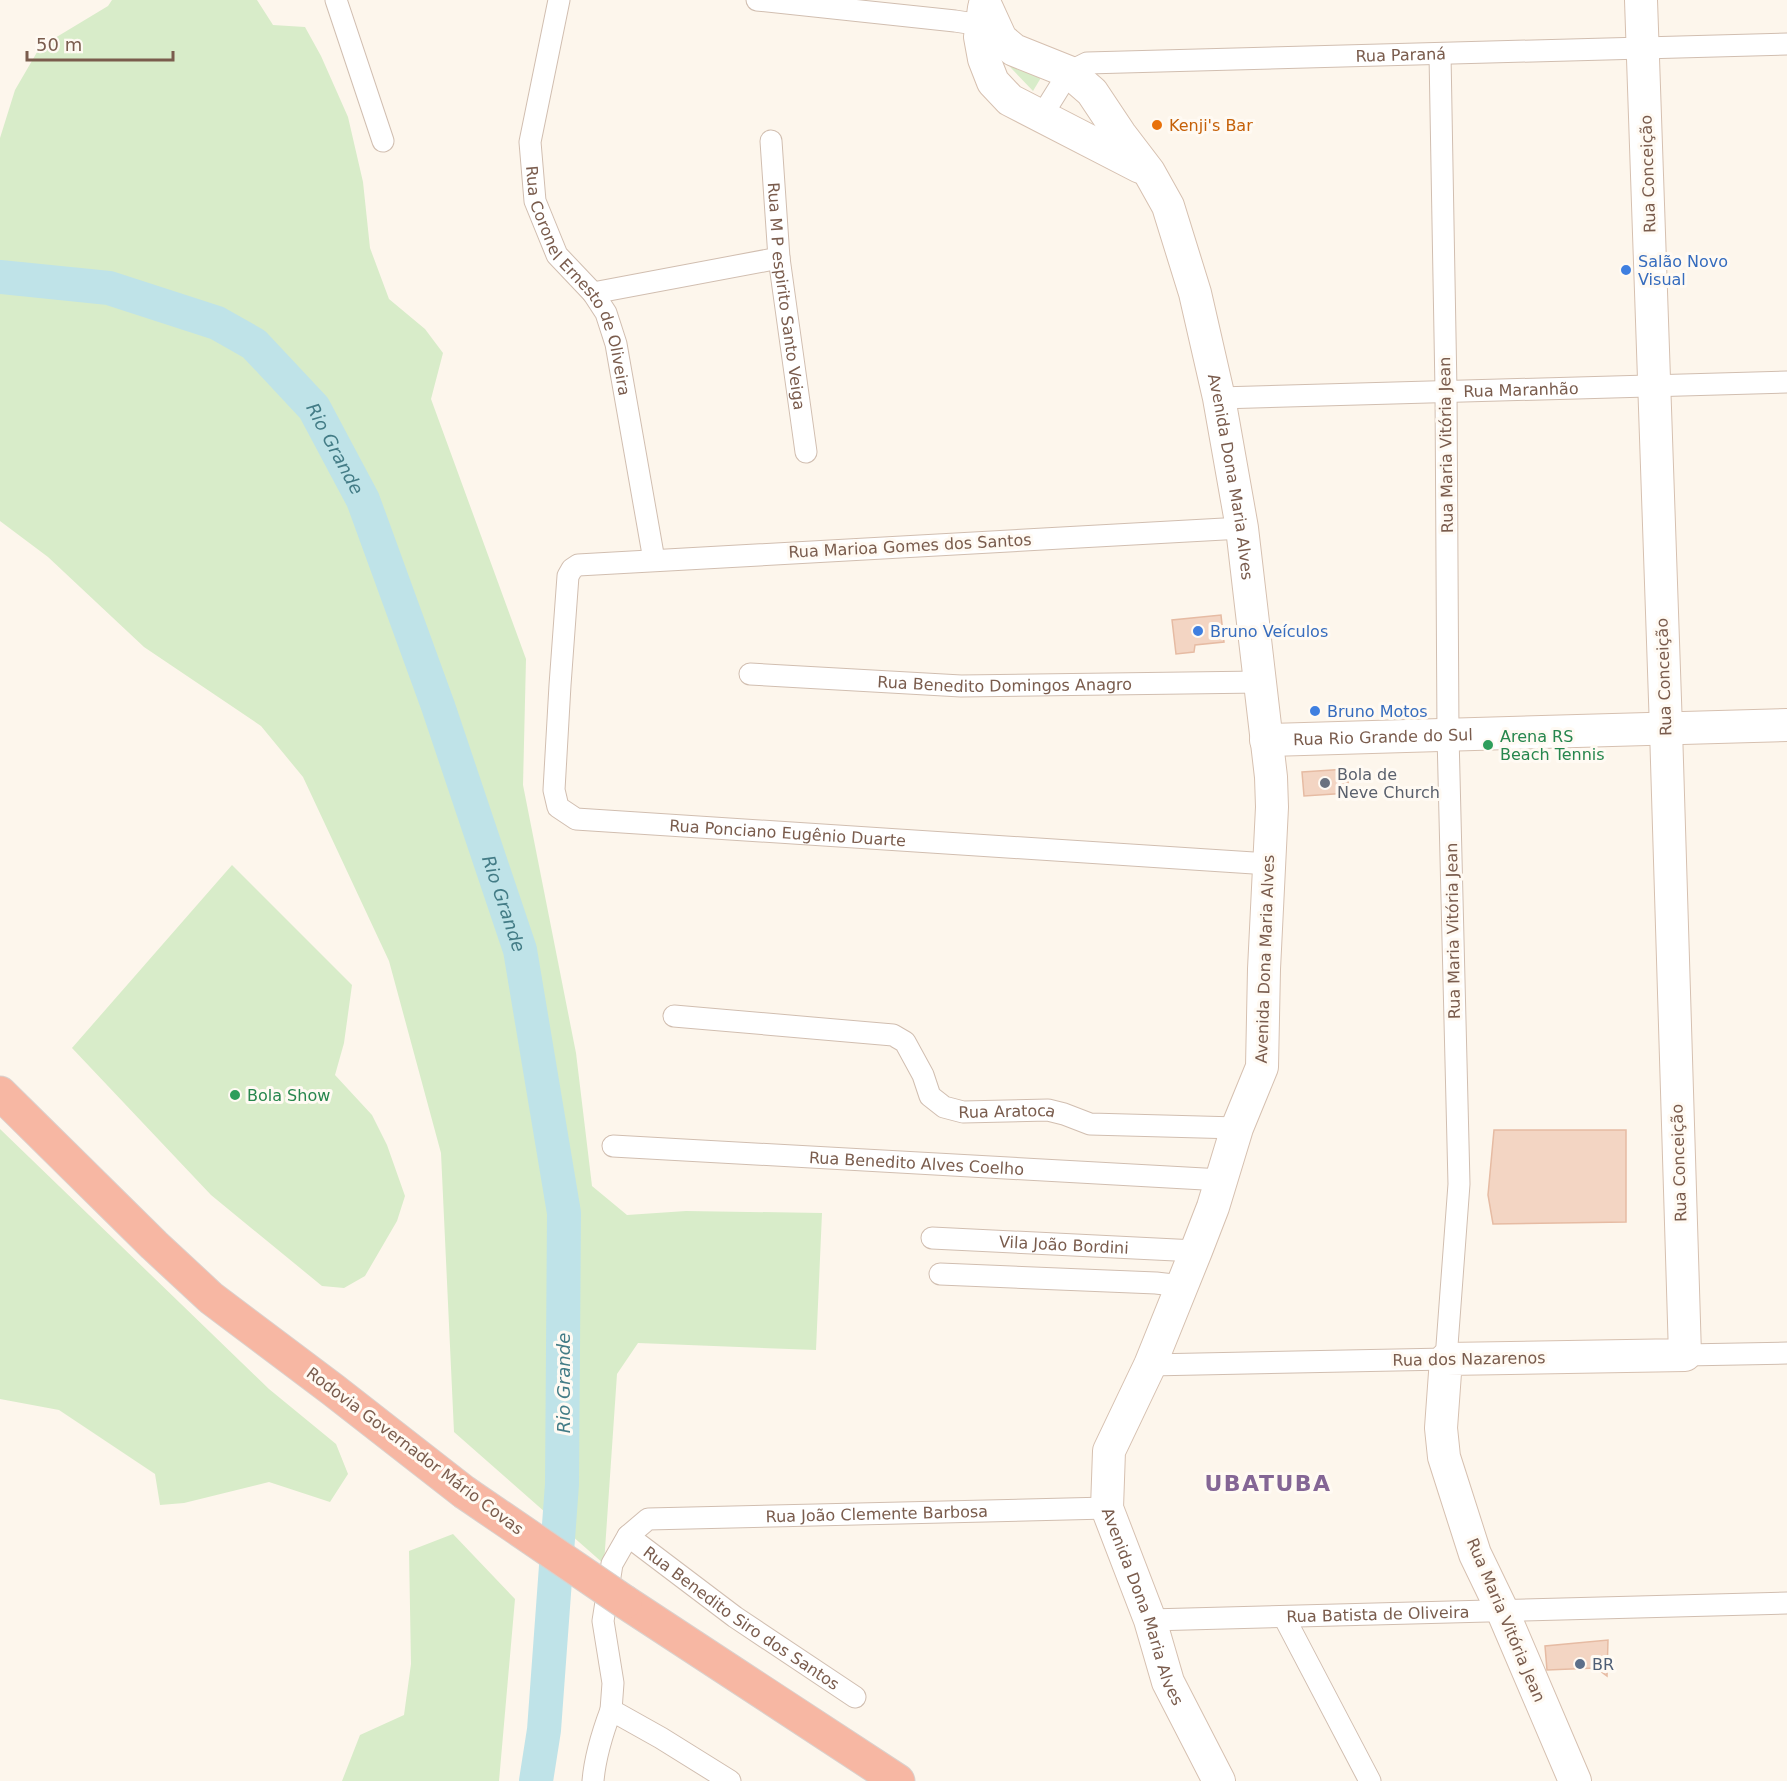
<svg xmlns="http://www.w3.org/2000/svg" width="1787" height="1781" viewBox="0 0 1787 1781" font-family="'DejaVu Sans',sans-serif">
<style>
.green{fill:#d8ecc9}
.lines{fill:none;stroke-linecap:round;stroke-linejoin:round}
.river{stroke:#bfe3e8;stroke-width:34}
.building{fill:#f3d5c3;stroke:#e6bba3;stroke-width:1.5}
.street-casing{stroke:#d1beb0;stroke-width:23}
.secondary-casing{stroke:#d6c0b0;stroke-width:34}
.highway-casing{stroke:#dad1cd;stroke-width:35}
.street{stroke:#fff;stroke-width:21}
.secondary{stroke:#fff;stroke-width:32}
.highway{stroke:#f7b7a3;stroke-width:33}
.highway-bridge-casing{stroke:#dad1cd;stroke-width:35;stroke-linecap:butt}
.highway-bridge{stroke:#f7b7a3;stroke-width:33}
.food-dot{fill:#e8710a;stroke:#fffaf3;stroke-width:2}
.shop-dot{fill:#3f7fe0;stroke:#fffaf3;stroke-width:2}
.leisure-dot{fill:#2e9e5b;stroke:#fffaf3;stroke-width:2}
.worship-dot{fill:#6b7280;stroke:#fffaf3;stroke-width:2}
.service-dot{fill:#5c6f8a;stroke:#fffaf3;stroke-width:2}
.labels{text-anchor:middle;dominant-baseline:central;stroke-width:6;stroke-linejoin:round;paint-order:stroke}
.street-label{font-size:16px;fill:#7a5c4d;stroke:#fffaf3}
.food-label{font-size:16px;fill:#c56008;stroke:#fffaf3;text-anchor:start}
.shop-label{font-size:16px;fill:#366cbe;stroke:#fffaf3;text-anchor:start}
.leisure-label{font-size:16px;fill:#27864d;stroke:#fffaf3;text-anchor:start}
.worship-label{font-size:16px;fill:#5b616d;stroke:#fffaf3;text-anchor:start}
.service-label{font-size:16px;fill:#4e5e75;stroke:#fffaf3;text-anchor:start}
.water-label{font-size:18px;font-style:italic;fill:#437c86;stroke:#fffaf3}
.district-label{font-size:22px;font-weight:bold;letter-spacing:1.5px;fill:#846695;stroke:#fffaf3}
</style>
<rect width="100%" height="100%" fill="#fdf6ec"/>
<path class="green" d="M 112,0 L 257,0 L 273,25 L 305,27 L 321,56 L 348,117 L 363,182 L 370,248 L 389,299 L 425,329 L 443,353 L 431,399 L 526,659 L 523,785 L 576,1053 L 592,1186 L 627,1215 L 686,1211 L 822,1213 L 816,1350 L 638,1343 L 617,1374 L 604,1564 L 454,1432 L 441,1153 L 389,961 L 303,777 L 261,726 L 144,647 L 48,557 L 0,521 L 0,138 L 15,90 L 40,47 L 108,6 Z
M 987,43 L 1042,76 L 1033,91 Z
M 232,865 L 352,985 L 344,1043 L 335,1075 L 372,1115 L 387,1145 L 405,1196 L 397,1221 L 365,1276 L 344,1288 L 322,1286 L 211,1195 L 72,1048 Z
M 0,1129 L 269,1389 L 336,1444 L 348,1474 L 330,1502 L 269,1482 L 184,1503 L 160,1505 L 155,1474 L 59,1410 L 0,1399 Z
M 453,1534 L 515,1599 L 499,1781 L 342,1781 L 360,1735 L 404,1715 L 411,1664 L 409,1551 Z"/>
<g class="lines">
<path class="river" id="s1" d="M 0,277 L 109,288 L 217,323 L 254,344 L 314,408 L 363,500 L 438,706 L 520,950 L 564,1213 L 562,1484 L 544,1730 L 536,1781"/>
</g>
<path class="building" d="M 1221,615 L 1224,642 L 1195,645 L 1194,652 L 1176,654 L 1172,620 Z
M 1347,769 L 1349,793 L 1304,796 L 1302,772 Z
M 1494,1130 L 1626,1130 L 1626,1222 L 1493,1224 L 1488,1195 Z
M 1608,1640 L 1607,1676 L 1596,1668 L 1547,1670 L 1545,1646 Z"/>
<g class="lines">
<g class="street-casing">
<g id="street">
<path d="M 336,0 L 383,141"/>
<path id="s2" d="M 559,0 L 530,142 L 535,201 L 557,255 L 593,293 L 606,313 L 616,344 L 654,560"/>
<path d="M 757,0 L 955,21 L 994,27"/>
<path id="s3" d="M 1041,117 L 1069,72 L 1087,63 L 1787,44"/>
<path id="s4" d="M 771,141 L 779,258 L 806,452"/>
<path d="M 593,293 L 779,258"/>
<path id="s5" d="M 1219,398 L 1787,382"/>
<path id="s6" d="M 1242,528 L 578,565 L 572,569 L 568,576 L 560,685 L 554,790 L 558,807 L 576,819 L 1269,864"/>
<path id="s7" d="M 750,674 L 961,686 L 1260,682"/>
<path id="s8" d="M 674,1016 L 893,1035 L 905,1042 L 923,1075 L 930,1096 L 944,1107 L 963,1112 L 1048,1110 L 1064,1114 L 1090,1124 L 1237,1128"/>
<path id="s9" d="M 613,1146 L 1222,1180"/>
<path id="s10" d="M 932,1238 L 1196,1251"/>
<path d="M 940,1274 L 1156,1283 L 1182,1286"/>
<path d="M 1685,1355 L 1787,1353"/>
<path d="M 1150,1365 L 1446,1359 L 1459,1184 L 1448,735 L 1446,391 L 1440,54"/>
<path id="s11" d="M 628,1536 L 735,1617 L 855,1697"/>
<path d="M 1284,1617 L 1370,1781"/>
<path id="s12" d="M 1150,1620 L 1787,1603"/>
<path id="s13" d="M 611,1710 L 613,1683 L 603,1621 L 612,1564 L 628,1536 L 648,1519 L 1107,1508"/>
<path d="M 593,1781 C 595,1756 602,1734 611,1710 L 661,1738 L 730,1781"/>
</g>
</g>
<g class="secondary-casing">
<g id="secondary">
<path id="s14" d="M 985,4 L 1001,39 L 1014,50 L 1069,72 L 1092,92 L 1120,134 L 1149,172 L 1168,206 L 1195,293 L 1219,398 L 1242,528 L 1271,777 L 1272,807 L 1264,969 L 1262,1067 L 1237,1128 L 1213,1207 L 1196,1251 L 1150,1365 L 1109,1451 L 1107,1508 L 1150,1620 L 1168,1682 L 1219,1781"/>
<path d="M 984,8 L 980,37 L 984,59 L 993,82 L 1010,100 L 1140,167"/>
<path id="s15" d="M 1266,740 L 1787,725"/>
<path d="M 1575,1781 L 1502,1610 L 1475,1554 L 1444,1457 L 1441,1428 L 1446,1359 L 1685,1355 L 1666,729 L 1641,0"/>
</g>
</g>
<g class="highway-casing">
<path id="highway" d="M 0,1093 L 154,1245 L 211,1298 L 332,1389 L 464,1492
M 625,1602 L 898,1781"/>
</g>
<use href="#street" class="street"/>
<use href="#secondary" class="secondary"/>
<use href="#highway" class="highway"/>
<g class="highway-bridge-casing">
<path id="highway-bridge" d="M 464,1492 L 625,1602"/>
</g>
<use href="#highway-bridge" class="highway-bridge"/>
</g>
<circle class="food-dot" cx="1157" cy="125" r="6"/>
<g class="shop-dot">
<circle cx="1626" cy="270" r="6"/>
<circle cx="1198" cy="631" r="6"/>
<circle cx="1315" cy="711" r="6"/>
</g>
<g class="leisure-dot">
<circle cx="1488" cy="745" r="6"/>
<circle cx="235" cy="1095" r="6"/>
</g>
<circle class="worship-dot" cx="1325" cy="783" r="6"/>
<circle class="service-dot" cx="1580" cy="1664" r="6"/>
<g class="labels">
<g class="street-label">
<text stroke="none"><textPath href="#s3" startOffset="387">Rua Paraná</textPath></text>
<text transform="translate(1648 174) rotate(-92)">Rua Conceição</text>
<text stroke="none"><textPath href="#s2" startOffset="296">Rua Coronel Ernesto de Oliveira</textPath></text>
<text stroke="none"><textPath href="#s4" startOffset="156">Rua M P espirito Santo Veiga</textPath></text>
<text stroke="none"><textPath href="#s5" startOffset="302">Rua Maranhão</textPath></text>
<text transform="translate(1446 445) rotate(-91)">Rua Maria Vitória Jean</text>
<text stroke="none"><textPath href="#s14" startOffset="561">Avenida Dona Maria Alves</textPath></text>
<text transform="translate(910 546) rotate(-3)">Rua Marioa Gomes dos Santos</text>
<text transform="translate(1664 677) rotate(-92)">Rua Conceição</text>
<text stroke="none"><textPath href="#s7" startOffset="255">Rua Benedito Domingos Anagro</textPath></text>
<text stroke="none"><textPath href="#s15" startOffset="117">Rua Rio Grande do Sul</textPath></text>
<text stroke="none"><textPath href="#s6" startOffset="1146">Rua Ponciano Eugênio Duarte</textPath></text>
<text transform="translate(1453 931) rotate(-91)">Rua Maria Vitória Jean</text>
<text transform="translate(1265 959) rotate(-88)">Avenida Dona Maria Alves</text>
<text stroke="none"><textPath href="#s8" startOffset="375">Rua Aratoca</textPath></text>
<text stroke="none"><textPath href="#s9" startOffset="304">Rua Benedito Alves Coelho</textPath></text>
<text transform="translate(1679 1163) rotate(-92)">Rua Conceição</text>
<text stroke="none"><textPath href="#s10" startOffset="132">Vila João Bordini</textPath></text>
<text transform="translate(1469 1359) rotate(-1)">Rua dos Nazarenos</text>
<text transform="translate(415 1451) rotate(37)">Rodovia Governador Mário Covas</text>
<text stroke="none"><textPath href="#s13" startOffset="435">Rua João Clemente Barbosa</textPath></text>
<text stroke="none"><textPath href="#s14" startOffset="1730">Avenida Dona Maria Alves</textPath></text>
<text stroke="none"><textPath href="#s12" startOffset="228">Rua Batista de Oliveira</textPath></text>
<text stroke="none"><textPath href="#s11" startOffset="140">Rua Benedito Siro dos Santos</textPath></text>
<text transform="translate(1506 1620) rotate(67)">Rua Maria Vitória Jean</text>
</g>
<g class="food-label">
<text x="1169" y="125">Kenji's Bar</text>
</g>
<g class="shop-label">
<text x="1638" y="261">Salão Novo<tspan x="1638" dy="18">Visual</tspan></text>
<text x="1210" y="631">Bruno Veículos</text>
<text x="1327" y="711">Bruno Motos</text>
</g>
<g class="leisure-label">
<text x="1500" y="736">Arena RS<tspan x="1500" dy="18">Beach Tennis</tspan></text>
<text x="247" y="1095">Bola Show</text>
</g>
<g class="worship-label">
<text x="1337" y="774">Bola de<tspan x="1337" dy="18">Neve Church</tspan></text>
</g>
<g class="service-label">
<text x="1592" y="1664">BR</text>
</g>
<g class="water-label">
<text stroke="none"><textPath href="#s1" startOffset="399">Rio Grande</textPath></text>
<text stroke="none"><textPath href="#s1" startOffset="885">Rio Grande</textPath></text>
<text transform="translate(563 1383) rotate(-90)">Rio Grande</text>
</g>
<g class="district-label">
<text x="1268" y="1483">UBATUBA</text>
</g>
</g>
<path d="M27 51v9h146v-9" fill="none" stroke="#7a5c4d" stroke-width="3"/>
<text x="36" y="51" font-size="18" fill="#7a5c4d" stroke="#fffaf3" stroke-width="4.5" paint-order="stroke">50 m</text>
</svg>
